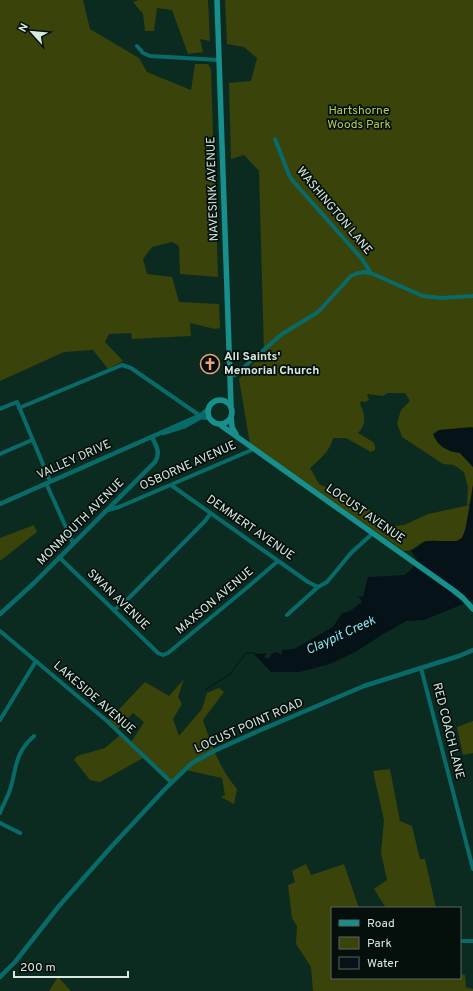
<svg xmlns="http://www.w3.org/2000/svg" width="473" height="991" viewBox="0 0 473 991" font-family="Overpass,sans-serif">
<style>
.green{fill:#3a4309}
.water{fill:#051318}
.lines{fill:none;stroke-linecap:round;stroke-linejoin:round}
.stream{stroke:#051318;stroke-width:1}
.minor{stroke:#096b69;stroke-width:4}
.tertiary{stroke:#096b69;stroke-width:4.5}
.secondary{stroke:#178f8c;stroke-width:5.5}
.labels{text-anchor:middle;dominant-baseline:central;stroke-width:3.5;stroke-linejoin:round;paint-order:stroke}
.park-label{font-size:12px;fill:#b6cb53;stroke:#05100c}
.street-label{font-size:12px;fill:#d8e9e1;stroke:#05100c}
.poi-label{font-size:12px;font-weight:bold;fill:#d8e9e1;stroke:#05100c;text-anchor:start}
.water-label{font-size:13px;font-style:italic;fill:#8de2fa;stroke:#05100c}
</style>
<rect width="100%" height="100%" fill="#0c2b20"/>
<path class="green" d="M 0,0 L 83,0 L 90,29 L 139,58 L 147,72 L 191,90 L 195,64 L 208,64 L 211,69 L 214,167 L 211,173 L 215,180 L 218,277 L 180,274 L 179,246 L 172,242 L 152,247 L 143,259 L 147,274 L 172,277 L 179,302 L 219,304 L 220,328 L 215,329 L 190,323 L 191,336 L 132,339 L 131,333 L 109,334 L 105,342 L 123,361 L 108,369 L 93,350 L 64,352 L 0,381 Z
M 139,0 L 208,0 L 210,41 L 200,39 L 203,52 L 188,54 L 172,10 L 157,8 L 154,31 L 145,31 L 143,14 L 133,2 Z
M 225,0 L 473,0 L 473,428 L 471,427 L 449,451 L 460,453 L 473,467 L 473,485 L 470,504 L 467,505 L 468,487 L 464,472 L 454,465 L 443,464 L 402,437 L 397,423 L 401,410 L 410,401 L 405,393 L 388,393 L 383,396 L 367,394 L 369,400 L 365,402 L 361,401 L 360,404 C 365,414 367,424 358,433 L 373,442 L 375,446 L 375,450 L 371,452 L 346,438 L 333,438 C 331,450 319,460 310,468 L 319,484 L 336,492 L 346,494 L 376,514 L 387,527 L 404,525 L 428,514 L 470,505 L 464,534 C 458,548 438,538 426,541 C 417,543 416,551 404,551 L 250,444 L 239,379 L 264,352 L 259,171 L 244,155 L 231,159 L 229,83 L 251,81 L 257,58 L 244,47 L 227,44 Z
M 34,525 L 37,532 L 0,561 L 0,538 Z
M 184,679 L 178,697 L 182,704 L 173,719 L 179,736 L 202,709 L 207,693 L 219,688 L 224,692 L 203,720 C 211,745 220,769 237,789 L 234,804 L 221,797 L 225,795 L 222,778 L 185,770 L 172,782 L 145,757 L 100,782 L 90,780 L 74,760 L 77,756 L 105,748 L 121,734 L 130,744 L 144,722 L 133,713 L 117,730 L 108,721 L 145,682 L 169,696 Z
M 473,721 L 473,753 L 463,755 L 457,727 Z
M 390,769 L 400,821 L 412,826 L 420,859 L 425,859 L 436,908 L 386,908 L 374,889 L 387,880 L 381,853 L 384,820 L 373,771 Z
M 306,864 L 311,875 L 344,864 L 359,908 L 332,908 L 332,978 L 460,978 L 460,974 L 465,975 L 466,987 L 473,989 L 473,991 L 313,991 L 311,967 L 296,944 L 297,926 L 292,918 L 288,885 L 295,882 L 292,871 Z
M 58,977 L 71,991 L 49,991 Z"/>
<path class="water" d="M 472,427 L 473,428 L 473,467 L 460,453 C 447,451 438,447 433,434 L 439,430 Z
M 473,485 L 473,600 L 424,620 L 406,621 L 385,633 L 355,652 L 330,664 L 299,672 L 271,672 L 252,652 L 257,654 L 267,653 L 264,657 L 267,659 L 271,656 L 271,654 L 276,652 L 282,655 L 282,650 L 294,649 L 333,627 L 342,613 L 350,611 L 362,602 L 358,596 L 363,597 L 368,577 L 404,575 L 412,569 L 417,559 L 411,551 L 426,541 L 457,541 L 462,538 L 466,528 Z"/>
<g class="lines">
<path class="stream" d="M 206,689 L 229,675 L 246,653 L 253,653"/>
<path class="minor" d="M 137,46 L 143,53 L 150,56 L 219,60
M 275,139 L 289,175 L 293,181 L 362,259 L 371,273
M 230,376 L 235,375 L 282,334 L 318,312 L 351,276 L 358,273 L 365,272 L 373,274 L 423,296 L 441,298 L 473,296
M 19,408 L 122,365 L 131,368 L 199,415
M 0,409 L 17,402 L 50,481
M 0,454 L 32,440
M 46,483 L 73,543
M 171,485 L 308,582 L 318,587
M 108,510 L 119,507 L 254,449
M 59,557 L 158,653 L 163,655 L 168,653 L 249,586 L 278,561
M 114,610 L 126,601 L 205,521 L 211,513
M 287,615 L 318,587 L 327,582 L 351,553 L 373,533
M 0,631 L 107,721 L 171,782
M 421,668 L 473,869
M 0,720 L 36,661
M 0,813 C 3,805 7,798 10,790 C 17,767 14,754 34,736
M 0,823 L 20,833
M 460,941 L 473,941"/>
<path class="tertiary" d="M 163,433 L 185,426 L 201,417 L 209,418
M 0,504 L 201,415 L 207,410
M 0,614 L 34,583 L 155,462 C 161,453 156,445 152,437
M 0,977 L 15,962 L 59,906 L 112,846 L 165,789 L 192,763 L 216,750 L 256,732 L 364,686 L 459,656 L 473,650"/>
<path class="secondary" d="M 217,0 L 231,406
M208 412a12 12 0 1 1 24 0a12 12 0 1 1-24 0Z
M 231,416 L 232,427 L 236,434
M 219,424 L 453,590 L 463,598 L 473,609"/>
</g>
<defs>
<g id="church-ring" transform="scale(1)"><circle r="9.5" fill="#05100c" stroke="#f2a17e" stroke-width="1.5"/><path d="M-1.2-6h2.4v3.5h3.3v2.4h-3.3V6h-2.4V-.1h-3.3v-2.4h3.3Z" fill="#f2a17e"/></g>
</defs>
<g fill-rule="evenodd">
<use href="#church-ring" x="210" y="364"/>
</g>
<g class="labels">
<g class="park-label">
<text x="359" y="111">Hartshorne<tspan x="359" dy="14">Woods Park</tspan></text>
</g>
<g class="street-label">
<text transform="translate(213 189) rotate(-92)">NAVESINK AVENUE</text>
<text transform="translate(334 211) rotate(50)">WASHINGTON LANE</text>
<text transform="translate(74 460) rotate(-24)">VALLEY DRIVE</text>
<text transform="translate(188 466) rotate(-24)">OSBORNE AVENUE</text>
<text transform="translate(365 514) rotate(35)">LOCUST AVENUE</text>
<text transform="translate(81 522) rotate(-45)">MONMOUTH AVENUE</text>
<text transform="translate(250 528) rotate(35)">DEMMERT AVENUE</text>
<text transform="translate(118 600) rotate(44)">SWAN AVENUE</text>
<text transform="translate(215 601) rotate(-40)">MAXSON AVENUE</text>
<text transform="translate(94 698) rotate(41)">LAKESIDE AVENUE</text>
<text transform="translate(249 726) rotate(-24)">LOCUST POINT ROAD</text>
<text transform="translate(448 731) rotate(76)">RED COACH LANE</text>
</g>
<g class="poi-label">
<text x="224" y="357">All Saints'<tspan x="224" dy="14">Memorial Church</tspan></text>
</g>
<g class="water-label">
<text transform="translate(341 636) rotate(-25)">Claypit Creek</text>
</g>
</g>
<rect x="331" y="907" width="130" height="72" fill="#05100c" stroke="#596761"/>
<rect x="339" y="920" width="20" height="6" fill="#178f8c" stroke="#596761"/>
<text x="367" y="927" font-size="12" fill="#d8e9e1">Road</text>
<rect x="339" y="937" width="20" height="12" fill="#3a4309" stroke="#596761"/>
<text x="367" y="947" font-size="12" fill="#d8e9e1">Park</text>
<rect x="339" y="957" width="20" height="12" fill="#051318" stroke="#596761"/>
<text x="367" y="967" font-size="12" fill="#d8e9e1">Water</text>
<g transform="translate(32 32) rotate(297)" stroke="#05100c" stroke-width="3" paint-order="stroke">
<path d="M0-3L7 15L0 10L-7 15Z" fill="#d8e9e1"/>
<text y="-6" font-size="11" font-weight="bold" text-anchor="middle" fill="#d8e9e1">N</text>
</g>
<path d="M14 971v6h114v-6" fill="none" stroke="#d8e9e1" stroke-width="2"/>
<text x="20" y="971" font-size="12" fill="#d8e9e1" stroke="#05100c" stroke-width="3" paint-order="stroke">200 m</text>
</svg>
